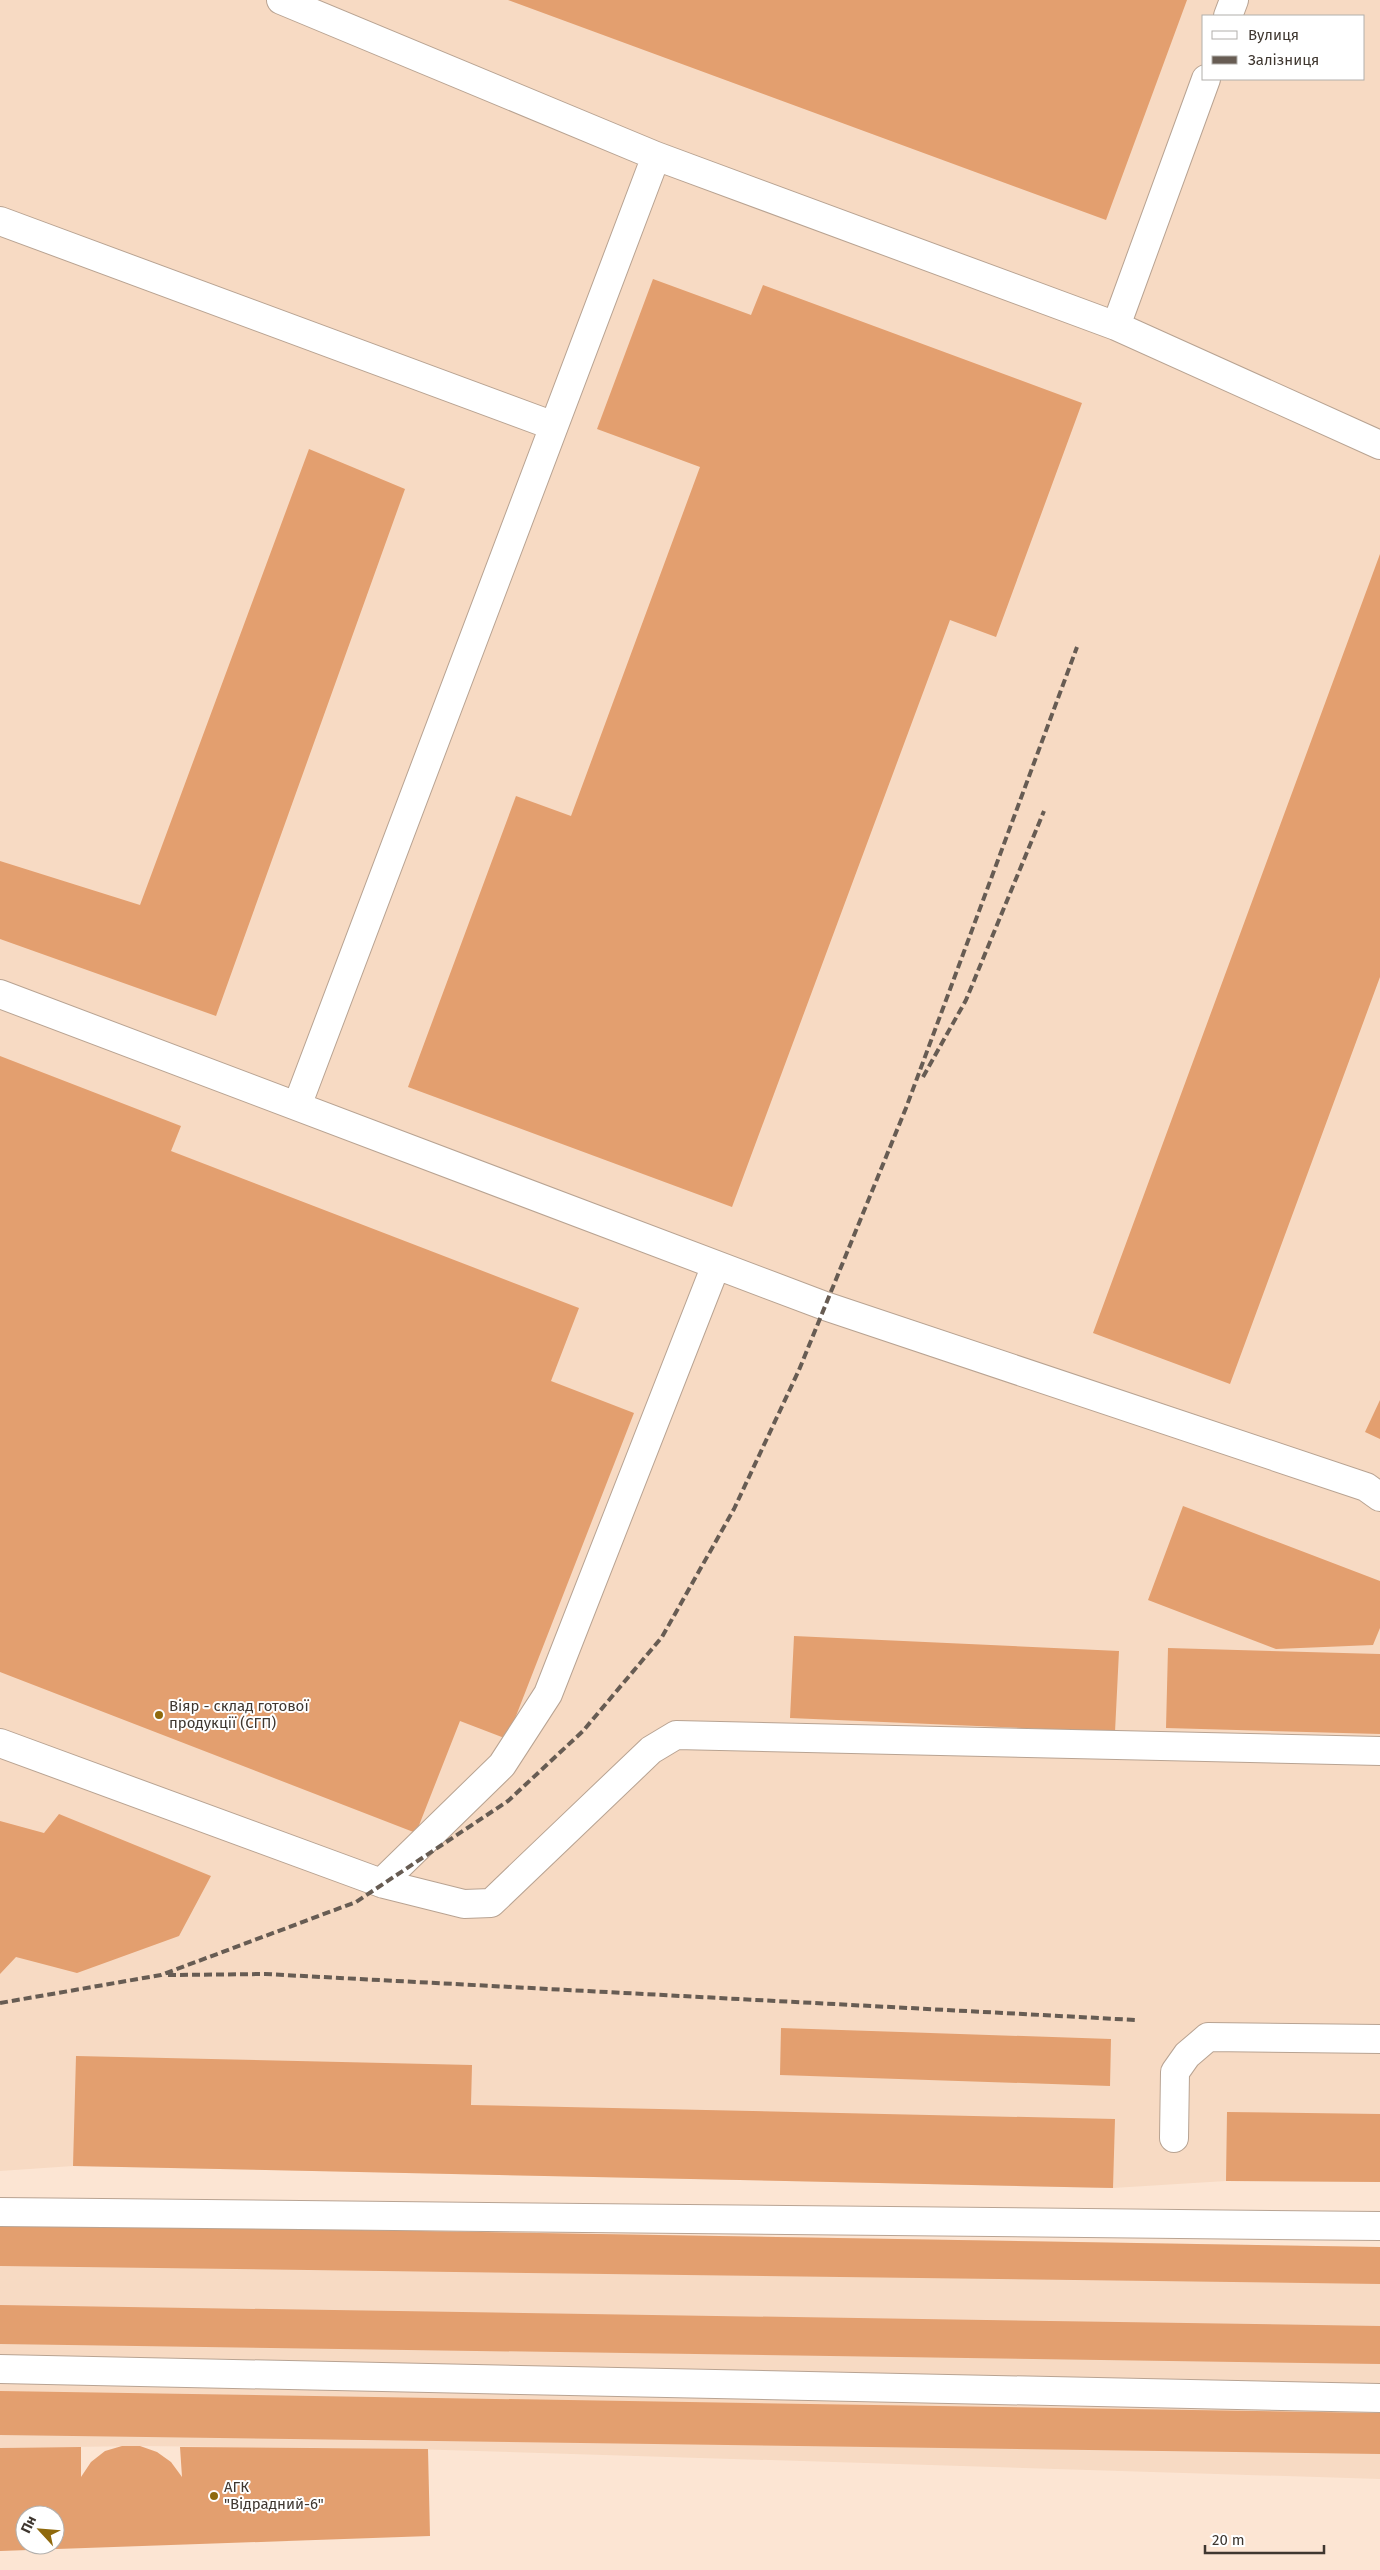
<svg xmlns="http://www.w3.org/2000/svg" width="1380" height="2570" viewBox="0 0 1380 2570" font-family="'Fira Sans',sans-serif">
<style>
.built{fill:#f7dac3;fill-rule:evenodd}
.building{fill:#e39f6f;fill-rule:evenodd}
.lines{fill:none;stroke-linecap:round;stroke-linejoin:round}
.minor-casing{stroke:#b8a392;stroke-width:30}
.minor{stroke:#fff;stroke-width:28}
.rail{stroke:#675c53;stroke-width:4;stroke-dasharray:8 4;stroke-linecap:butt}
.poi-dot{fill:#8f690d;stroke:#fff;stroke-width:2}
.labels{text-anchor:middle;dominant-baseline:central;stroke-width:4;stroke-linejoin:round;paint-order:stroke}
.poi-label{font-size:15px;fill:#3f3730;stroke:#fff;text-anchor:start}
</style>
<rect width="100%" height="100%" fill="#fce5d3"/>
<path class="built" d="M 0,0 L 1380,0 L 1380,2182 L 1226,2181 L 1113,2188 L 73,2166 L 0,2171 ZM 1204,16 L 1364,16 L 1364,79 L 1204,79 Z
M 0,2224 L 1380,2247 L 1380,2479 L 411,2449 L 140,2446 L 0,2448 Z"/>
<path class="building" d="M 508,0 L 1187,0 L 1106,220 Z
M 653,279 L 751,315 L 763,285 L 1082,403 L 996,637 L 950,620 L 732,1207 L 408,1087 L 516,796 L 571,816 L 700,467 L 597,429 Z
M 309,449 L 405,489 L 216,1016 L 0,939 L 0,861 L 140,905 Z
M 1380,554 L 1380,977 L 1230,1384 L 1093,1333 Z
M 0,1056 L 181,1126 L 171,1151 L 579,1308 L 551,1381 L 634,1413 L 507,1739 L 460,1721 L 416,1833 L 0,1672 Z
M 1380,1400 L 1380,1439 L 1365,1432 Z
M 1183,1506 L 1380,1581 L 1380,1628 L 1373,1645 L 1276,1649 L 1148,1600 Z
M 794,1636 L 1119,1651 L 1115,1732 L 790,1718 Z
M 1168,1648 L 1380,1654 L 1380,1734 L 1166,1728 Z
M 59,1814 L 211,1876 L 179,1936 L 77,1973 L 16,1957 L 0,1974 L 0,1821 L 44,1833 Z
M 781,2028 L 1111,2039 L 1110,2086 L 780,2075 Z
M 76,2056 L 472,2065 L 471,2105 L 1115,2119 L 1113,2188 L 73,2166 Z
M 1227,2112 L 1380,2114 L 1380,2182 L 1226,2181 Z
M 0,2224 L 1380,2247 L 1380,2284 L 0,2266 Z
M 0,2305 L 1380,2326 L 1380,2364 L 0,2344 Z
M 0,2391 L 1380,2413 L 1380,2454 L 0,2435 Z
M 122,2446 L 140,2446 L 157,2452 L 171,2462 L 182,2477 L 180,2447 L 428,2449 L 430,2536 L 0,2551 L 0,2448 L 81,2447 L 81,2477 L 91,2462 L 105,2451 ZM 25,2515 L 55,2515 L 55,2545 L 25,2545 Z"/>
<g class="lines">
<g class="minor-casing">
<path id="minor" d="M 281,0 L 656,156 L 1116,326 L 1380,445
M 1228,16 L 1234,0
M 0,221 L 554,426
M 1116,326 L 1206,79
M 0,994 L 825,1306 L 1366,1487 L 1380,1497
M 297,1106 L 656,156
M 0,1743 L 384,1884 L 464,1904 L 491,1903 L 651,1750 L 676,1735 L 1380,1751
M 381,1883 L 502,1765 L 548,1694 L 716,1265
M 1174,2138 L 1175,2072 L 1187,2055 L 1208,2037 L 1380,2039
M 0,2212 L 1380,2226
M 0,2369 L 1380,2398"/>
</g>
<use href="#minor" class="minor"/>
<path class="rail" d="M 923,1077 L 966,1000 L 1044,811
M 168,1975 L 265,1974 L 1136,2020
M 0,2003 L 161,1975 L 356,1902 L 508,1801 L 583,1731 L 662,1637 L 734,1509 L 799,1370 L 906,1108 L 1077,647"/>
</g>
<g class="poi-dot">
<circle cx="159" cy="1715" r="5"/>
<circle cx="214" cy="2496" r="5"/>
</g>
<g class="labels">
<g class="poi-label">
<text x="169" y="1706">Віяр - склад готової<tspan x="169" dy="17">продукції (СГП)</tspan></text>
<text x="224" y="2487">АГК<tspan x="224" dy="17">"Відрадний-6"</tspan></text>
</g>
</g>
<rect x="1202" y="15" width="162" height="65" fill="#ffffff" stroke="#b2afac"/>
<rect x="1212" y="31" width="25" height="8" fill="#ffffff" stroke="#b2afac"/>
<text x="1248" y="40" font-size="15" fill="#3f3730">Вулиця</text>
<rect x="1212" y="56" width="25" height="8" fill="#675c53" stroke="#b2afac"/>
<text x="1248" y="65" font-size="15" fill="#3f3730">Залізниця</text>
<g transform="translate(40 2530) rotate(296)"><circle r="24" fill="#ffffff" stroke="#b2afac"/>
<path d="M0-4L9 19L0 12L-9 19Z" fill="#8f690d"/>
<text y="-8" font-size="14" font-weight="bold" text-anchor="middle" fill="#3f3730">Пн</text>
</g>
<path d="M1205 2545v8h119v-8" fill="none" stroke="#3f3730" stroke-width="2.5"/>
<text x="1212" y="2545" font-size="15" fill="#3f3730" stroke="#ffffff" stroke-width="4" paint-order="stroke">20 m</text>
</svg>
